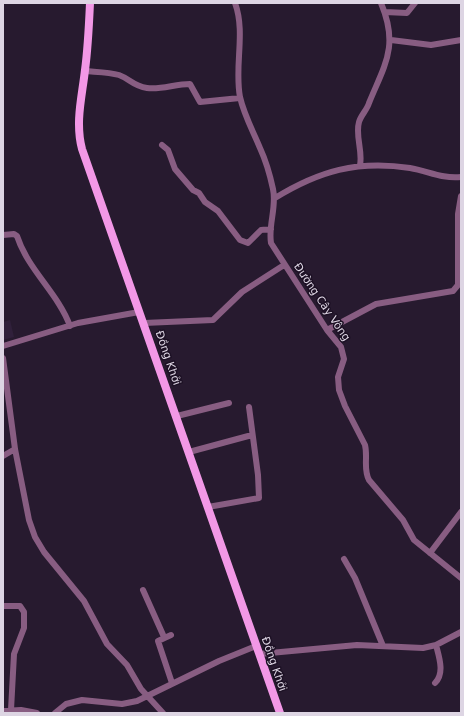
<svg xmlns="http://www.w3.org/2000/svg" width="464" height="716" viewBox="0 0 464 716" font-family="'DejaVu Sans',sans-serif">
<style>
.built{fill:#30203b}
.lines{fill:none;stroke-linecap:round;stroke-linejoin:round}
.minor{stroke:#885d82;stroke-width:6}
.major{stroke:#f298e6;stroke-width:8}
.labels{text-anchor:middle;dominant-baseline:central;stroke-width:3;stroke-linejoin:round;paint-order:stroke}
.street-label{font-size:11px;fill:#ddd5e3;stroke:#1d1125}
</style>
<rect width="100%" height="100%" fill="#271a2f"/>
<path class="built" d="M 10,320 L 14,337 L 3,340 L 3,322 Z"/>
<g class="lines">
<path class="minor" d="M 235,3 C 246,33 234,66 240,97 C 244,115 253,131 260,148 C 266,161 270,175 273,189 C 277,207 268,225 271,243 L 327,330 L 341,347 L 344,359 L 338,377 L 339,390 L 345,406 L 365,445 C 368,457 363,469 369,480 L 403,520 L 414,540 L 461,578
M 385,12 L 407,13 L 415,3
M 391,40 L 431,45 L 461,40
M 85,71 C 96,72 109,72 119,75 C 130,79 133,86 147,88 C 161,90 175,84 190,84 L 200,102 L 240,98
M 162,145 L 168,150 L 175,169 L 193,190 L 199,193 L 205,202 L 218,211 L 240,240 L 248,243 L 261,230 L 271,229
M 360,165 C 363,151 355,136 359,122 C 361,115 367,110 369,103 C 385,64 399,46 381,3
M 275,198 C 319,171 357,160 410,168 C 428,171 442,179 461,177
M 3,235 L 14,234 L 17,236 C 28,270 58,293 70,326
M 144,323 L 213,320 L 242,292 L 284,265
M 327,330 L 376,304 L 453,291 L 458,285 L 458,214 L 461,196
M 3,346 L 78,323 L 139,312
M 3,358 L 15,449 L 29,520 L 35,537 L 44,552 L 84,601 L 107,644 L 127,665 L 141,689 L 163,713
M 177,416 L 229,403
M 189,452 L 252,435
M 3,456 L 15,449
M 208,507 L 259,498 L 258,475 L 249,407
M 430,553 L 461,512
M 344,559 L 355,578 L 383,646
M 143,590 L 164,637
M 3,606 L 20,606 L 24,612 L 24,628 L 14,654 L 11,710
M 171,635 L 158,641 L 172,683
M 259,654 L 357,645 L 423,648 L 436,645 L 461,632
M 435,683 C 445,673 439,657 436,645
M 3,711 L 21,710 L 37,713
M 55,713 L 66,704 L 82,700 L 122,704 L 137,701 L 219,661 L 256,646"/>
<path class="major" d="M 90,3 C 89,25 88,48 85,70 C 82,97 75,122 82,149 L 280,713"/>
</g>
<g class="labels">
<g class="street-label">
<text transform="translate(322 302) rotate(56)">Đường Cây Vông</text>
<text transform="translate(168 358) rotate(71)">Đồng Khởi</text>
<text transform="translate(274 664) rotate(71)">Đồng Khởi</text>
</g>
</g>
<rect width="464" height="716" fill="none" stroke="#ddd5e3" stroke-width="8"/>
</svg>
